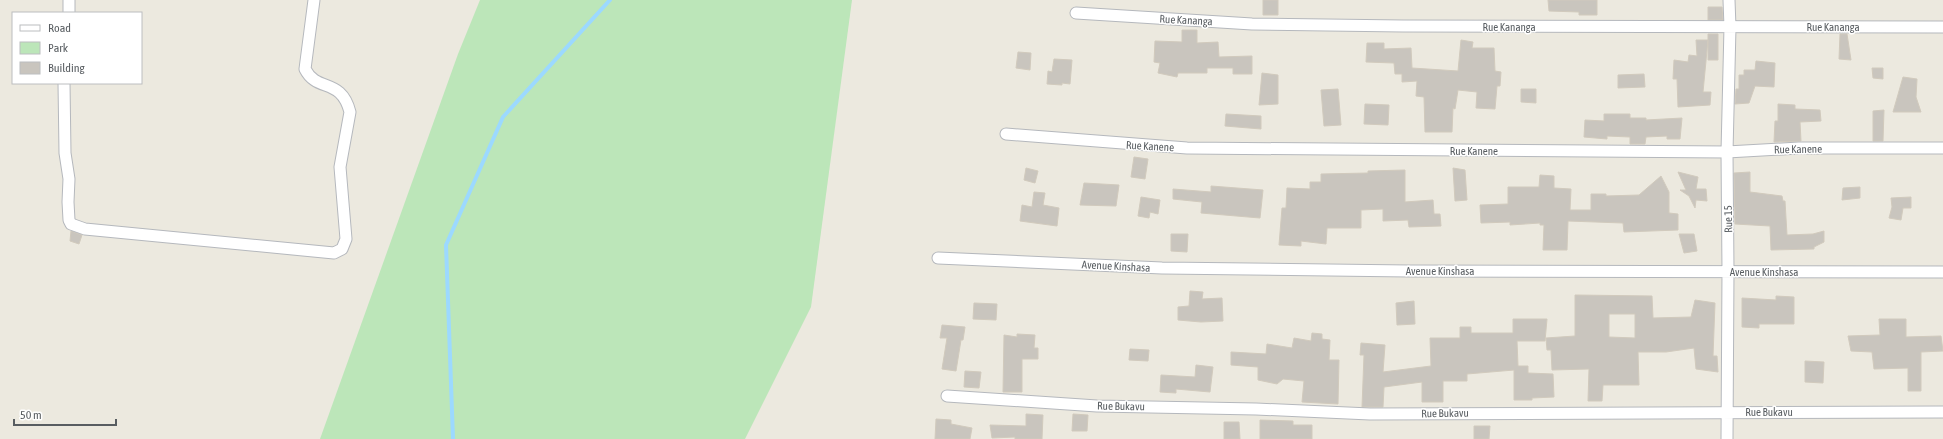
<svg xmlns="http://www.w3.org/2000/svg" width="1943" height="439" viewBox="0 0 1943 439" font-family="'Asap Condensed',sans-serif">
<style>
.green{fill:#bce6b9}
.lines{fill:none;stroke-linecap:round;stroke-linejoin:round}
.stream{stroke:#9cd9ff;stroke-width:4}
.building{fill:#c9c5be;stroke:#d1cabd;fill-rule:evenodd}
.minor-casing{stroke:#b5b8bd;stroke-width:13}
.minor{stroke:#fff;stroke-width:11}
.labels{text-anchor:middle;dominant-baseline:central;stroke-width:3;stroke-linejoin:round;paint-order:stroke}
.street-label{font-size:11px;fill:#585d61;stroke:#fff}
</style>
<rect width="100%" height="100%" fill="#ece9df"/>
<path class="green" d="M 480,0 L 852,0 L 811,307 L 745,439 L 320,439 L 458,54 Z"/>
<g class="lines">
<path class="stream" d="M 453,439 L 446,245 L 503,117 L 610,0"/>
</g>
<path class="building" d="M 1263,0 L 1278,0 L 1278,15 L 1263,15 Z
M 1548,0 L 1597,0 L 1597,15 L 1579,15 L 1579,12 L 1549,11 Z
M 1708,7 L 1722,7 L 1723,20 L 1708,20 Z
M 1182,30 L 1197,30 L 1197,43 L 1218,42 L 1219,57 L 1252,56 L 1252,74 L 1233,74 L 1233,68 L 1207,68 L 1207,73 L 1178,73 L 1177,77 L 1158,73 L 1160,63 L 1154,62 L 1155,41 L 1182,42 Z
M 1708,34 L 1718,34 L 1718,60 L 1708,60 Z
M 1840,34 L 1847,34 L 1851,60 L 1839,59 Z
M 1461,40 L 1473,42 L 1472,48 L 1494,48 L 1495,71 L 1501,72 L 1500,86 L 1497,86 L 1495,109 L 1476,108 L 1477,92 L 1458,90 L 1455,109 L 1453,108 L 1452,132 L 1425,132 L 1424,97 L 1416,96 L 1417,81 L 1402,82 L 1402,74 L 1395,74 L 1394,63 L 1366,62 L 1367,43 L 1384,43 L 1384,49 L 1411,48 L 1412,68 L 1458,71 Z
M 1696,40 L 1708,40 L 1703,92 L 1711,92 L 1710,105 L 1678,107 L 1677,79 L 1673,79 L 1674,60 L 1688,62 L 1689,55 L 1697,56 Z
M 1018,52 L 1031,53 L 1030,70 L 1016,68 Z
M 1054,59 L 1072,60 L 1070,84 L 1062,83 L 1062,85 L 1047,84 L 1048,71 L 1052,72 Z
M 1756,61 L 1775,63 L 1774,87 L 1755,86 L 1749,103 L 1735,104 L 1736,89 L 1739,89 L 1739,75 L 1744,75 L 1744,70 L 1755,70 Z
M 1872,68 L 1883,68 L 1883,79 L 1873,78 Z
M 1262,73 L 1278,75 L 1278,104 L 1259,105 Z
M 1644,74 L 1645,87 L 1618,88 L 1618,75 Z
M 1903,77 L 1917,79 L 1916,97 L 1921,112 L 1893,112 Z
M 1338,89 L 1341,125 L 1324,126 L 1321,90 Z
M 1521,89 L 1536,89 L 1536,103 L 1521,102 Z
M 1365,104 L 1389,105 L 1388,125 L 1364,124 Z
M 1778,104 L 1795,105 L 1795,109 L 1820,110 L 1821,121 L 1800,122 L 1801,141 L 1774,142 L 1775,121 L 1778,121 Z
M 1884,110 L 1883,141 L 1873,141 L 1873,111 Z
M 1226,114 L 1261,116 L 1261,129 L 1225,126 Z
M 1604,114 L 1630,114 L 1630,118 L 1646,118 L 1646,120 L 1682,118 L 1680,139 L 1667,139 L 1667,136 L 1646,137 L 1645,144 L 1630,144 L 1630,137 L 1607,136 L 1607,139 L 1584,137 L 1585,120 L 1604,121 Z
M 1134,157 L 1148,159 L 1145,179 L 1131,177 Z
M 1026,168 L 1038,171 L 1035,183 L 1024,180 Z
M 1453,168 L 1465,170 L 1467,200 L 1455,201 Z
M 1405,170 L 1405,202 L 1433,200 L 1434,214 L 1440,214 L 1441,226 L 1409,227 L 1408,220 L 1383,221 L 1383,209 L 1361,210 L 1361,228 L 1327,228 L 1326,244 L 1301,241 L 1301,246 L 1279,245 L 1282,208 L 1286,208 L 1287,188 L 1310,189 L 1310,182 L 1321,182 L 1321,174 L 1368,173 L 1368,171 Z
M 1678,172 L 1698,177 L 1696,189 L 1706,189 L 1707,201 L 1696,200 L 1695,208 L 1689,196 L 1680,190 L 1686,190 Z
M 1750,172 L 1750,192 L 1782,196 L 1783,201 L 1785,201 L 1787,235 L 1813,234 L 1824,231 L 1824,242 L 1814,247 L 1814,249 L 1771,250 L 1770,226 L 1735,224 L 1734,173 Z
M 1540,175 L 1554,176 L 1554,188 L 1571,189 L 1570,210 L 1591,210 L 1591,194 L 1606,194 L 1606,196 L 1639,195 L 1661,176 L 1669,192 L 1669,213 L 1678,214 L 1678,230 L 1624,232 L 1623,223 L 1568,221 L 1567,250 L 1543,250 L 1544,225 L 1540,225 L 1540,223 L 1510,225 L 1510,222 L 1481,223 L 1480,205 L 1508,204 L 1508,187 L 1539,187 Z
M 1084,183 L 1119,185 L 1116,206 L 1080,205 Z
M 1211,186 L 1263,190 L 1260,218 L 1201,213 L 1202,202 L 1173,199 L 1173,189 L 1211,192 Z
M 1860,187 L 1860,198 L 1842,200 L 1843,188 Z
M 1034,192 L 1045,193 L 1043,205 L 1059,208 L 1057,226 L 1020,221 L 1022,205 L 1032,207 Z
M 1141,197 L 1160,200 L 1158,214 L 1150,212 L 1149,218 L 1138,216 Z
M 1911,197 L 1911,208 L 1903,208 L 1901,220 L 1889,218 L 1892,207 L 1891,198 Z
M 71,231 L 82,235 L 79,244 L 70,241 Z
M 1171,234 L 1188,234 L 1187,252 L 1171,251 Z
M 1679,234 L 1694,234 L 1697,251 L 1684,253 Z
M 1190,291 L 1203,292 L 1202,299 L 1222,298 L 1223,321 L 1201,322 L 1178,320 L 1178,307 L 1189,306 Z
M 1575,295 L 1652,296 L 1653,318 L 1691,317 L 1695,300 L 1715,303 L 1713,356 L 1717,356 L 1718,372 L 1696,369 L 1694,348 L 1666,352 L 1638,352 L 1639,385 L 1603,385 L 1602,401 L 1588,401 L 1589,369 L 1552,370 L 1551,350 L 1547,350 L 1546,338 L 1575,336 ZM 1609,314 L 1635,314 L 1635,338 L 1609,337 Z
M 1776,296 L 1794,297 L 1794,324 L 1759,324 L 1759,328 L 1742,327 L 1742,298 L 1776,300 Z
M 1414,301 L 1415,324 L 1397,325 L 1396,303 Z
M 974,303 L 997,304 L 996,320 L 973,319 Z
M 1513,319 L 1547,319 L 1545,341 L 1517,341 L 1518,366 L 1528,366 L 1528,373 L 1553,374 L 1554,397 L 1532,398 L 1532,400 L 1514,400 L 1514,370 L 1467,374 L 1467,381 L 1443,381 L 1443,402 L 1422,402 L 1422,382 L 1384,387 L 1383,407 L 1362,407 L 1364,355 L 1360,355 L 1361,343 L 1385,345 L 1383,372 L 1431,366 L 1430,338 L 1460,338 L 1460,327 L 1471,327 L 1471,333 L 1513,333 Z
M 1879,319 L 1906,319 L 1906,337 L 1941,336 L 1943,351 L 1921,352 L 1921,391 L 1908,391 L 1908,368 L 1874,369 L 1872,352 L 1851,351 L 1848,336 L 1880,335 Z
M 942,325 L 965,327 L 963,340 L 961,340 L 956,371 L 942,369 L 947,338 L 940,338 Z
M 1312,333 L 1322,334 L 1322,339 L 1330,340 L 1329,360 L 1339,360 L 1338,404 L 1302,402 L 1304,381 L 1283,379 L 1277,384 L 1258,380 L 1258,367 L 1231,365 L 1231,352 L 1266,354 L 1267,344 L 1292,348 L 1294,338 L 1311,341 Z
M 1017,334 L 1035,335 L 1034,348 L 1038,348 L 1038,359 L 1022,359 L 1022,392 L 1003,392 L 1004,335 L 1017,337 Z
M 1130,349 L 1149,350 L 1148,361 L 1129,360 Z
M 1805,361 L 1824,362 L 1823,383 L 1805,382 Z
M 1196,365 L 1213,367 L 1210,392 L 1176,389 L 1176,393 L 1160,392 L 1161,375 L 1195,377 Z
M 965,371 L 981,372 L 979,388 L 964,387 Z
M 1026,414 L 1043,415 L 1042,439 L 1015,439 L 1015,437 L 992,438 L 990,425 L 1026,426 Z
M 1073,414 L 1088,415 L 1087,431 L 1072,431 Z
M 936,419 L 951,420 L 951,424 L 972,428 L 970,439 L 935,439 Z
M 1260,420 L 1293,421 L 1293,425 L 1312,425 L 1312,439 L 1260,439 Z
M 1224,422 L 1239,422 L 1240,439 L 1224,439 Z
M 1474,426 L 1490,426 L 1489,439 L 1474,439 Z"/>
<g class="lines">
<g class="minor-casing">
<path id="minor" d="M 69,0 L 69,13
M 1076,13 L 1252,24 L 1403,26 L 1943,27
M 64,83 L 65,153 L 69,179 L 68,202 L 69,220 L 71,224 L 85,229 L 334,253 L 342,249 L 346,239 L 340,167 L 350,112 C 341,77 317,93 305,69 L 314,0
M 1006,134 L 1187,148 L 1727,152 L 1799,148 L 1943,148
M 938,258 L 1162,268 L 1409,271 L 1943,272
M 947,396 L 1097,406 L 1256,409 L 1370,414 L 1943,412
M 1727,439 L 1728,271 L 1727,152 L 1730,27 L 1729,0"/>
</g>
<use href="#minor" class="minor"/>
</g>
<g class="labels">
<g class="street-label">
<text transform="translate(1186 20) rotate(3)">Rue Kananga</text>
<text x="1509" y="27">Rue Kananga</text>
<text x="1833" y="27">Rue Kananga</text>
<text transform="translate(1150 146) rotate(3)">Rue Kanene</text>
<text transform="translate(1798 149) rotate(-1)">Rue Kanene</text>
<text x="1474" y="151">Rue Kanene</text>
<text transform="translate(1728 219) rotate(-91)">Rue 15</text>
<text transform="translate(1116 266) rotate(3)">Avenue Kinshasa</text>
<text x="1440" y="271">Avenue Kinshasa</text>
<text x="1764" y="272">Avenue Kinshasa</text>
<text transform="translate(1121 406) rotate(1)">Rue Bukavu</text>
<text x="1769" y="412">Rue Bukavu</text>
<text transform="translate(1445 413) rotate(-1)">Rue Bukavu</text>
</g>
</g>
<rect x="12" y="12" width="130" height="72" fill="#ffffff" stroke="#bcbec0"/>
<rect x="20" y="25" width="20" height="6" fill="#ffffff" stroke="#bcbec0"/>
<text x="48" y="32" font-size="12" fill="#585d61">Road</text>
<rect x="20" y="42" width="20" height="12" fill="#bce6b9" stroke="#bcbec0"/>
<text x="48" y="52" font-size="12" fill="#585d61">Park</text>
<rect x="20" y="62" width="20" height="12" fill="#c9c5be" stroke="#bcbec0"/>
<text x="48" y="72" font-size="12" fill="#585d61">Building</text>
<path d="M14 419v6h102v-6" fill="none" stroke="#585d61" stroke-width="2"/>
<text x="20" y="419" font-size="12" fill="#585d61" stroke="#ffffff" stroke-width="3" paint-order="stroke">50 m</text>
</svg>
